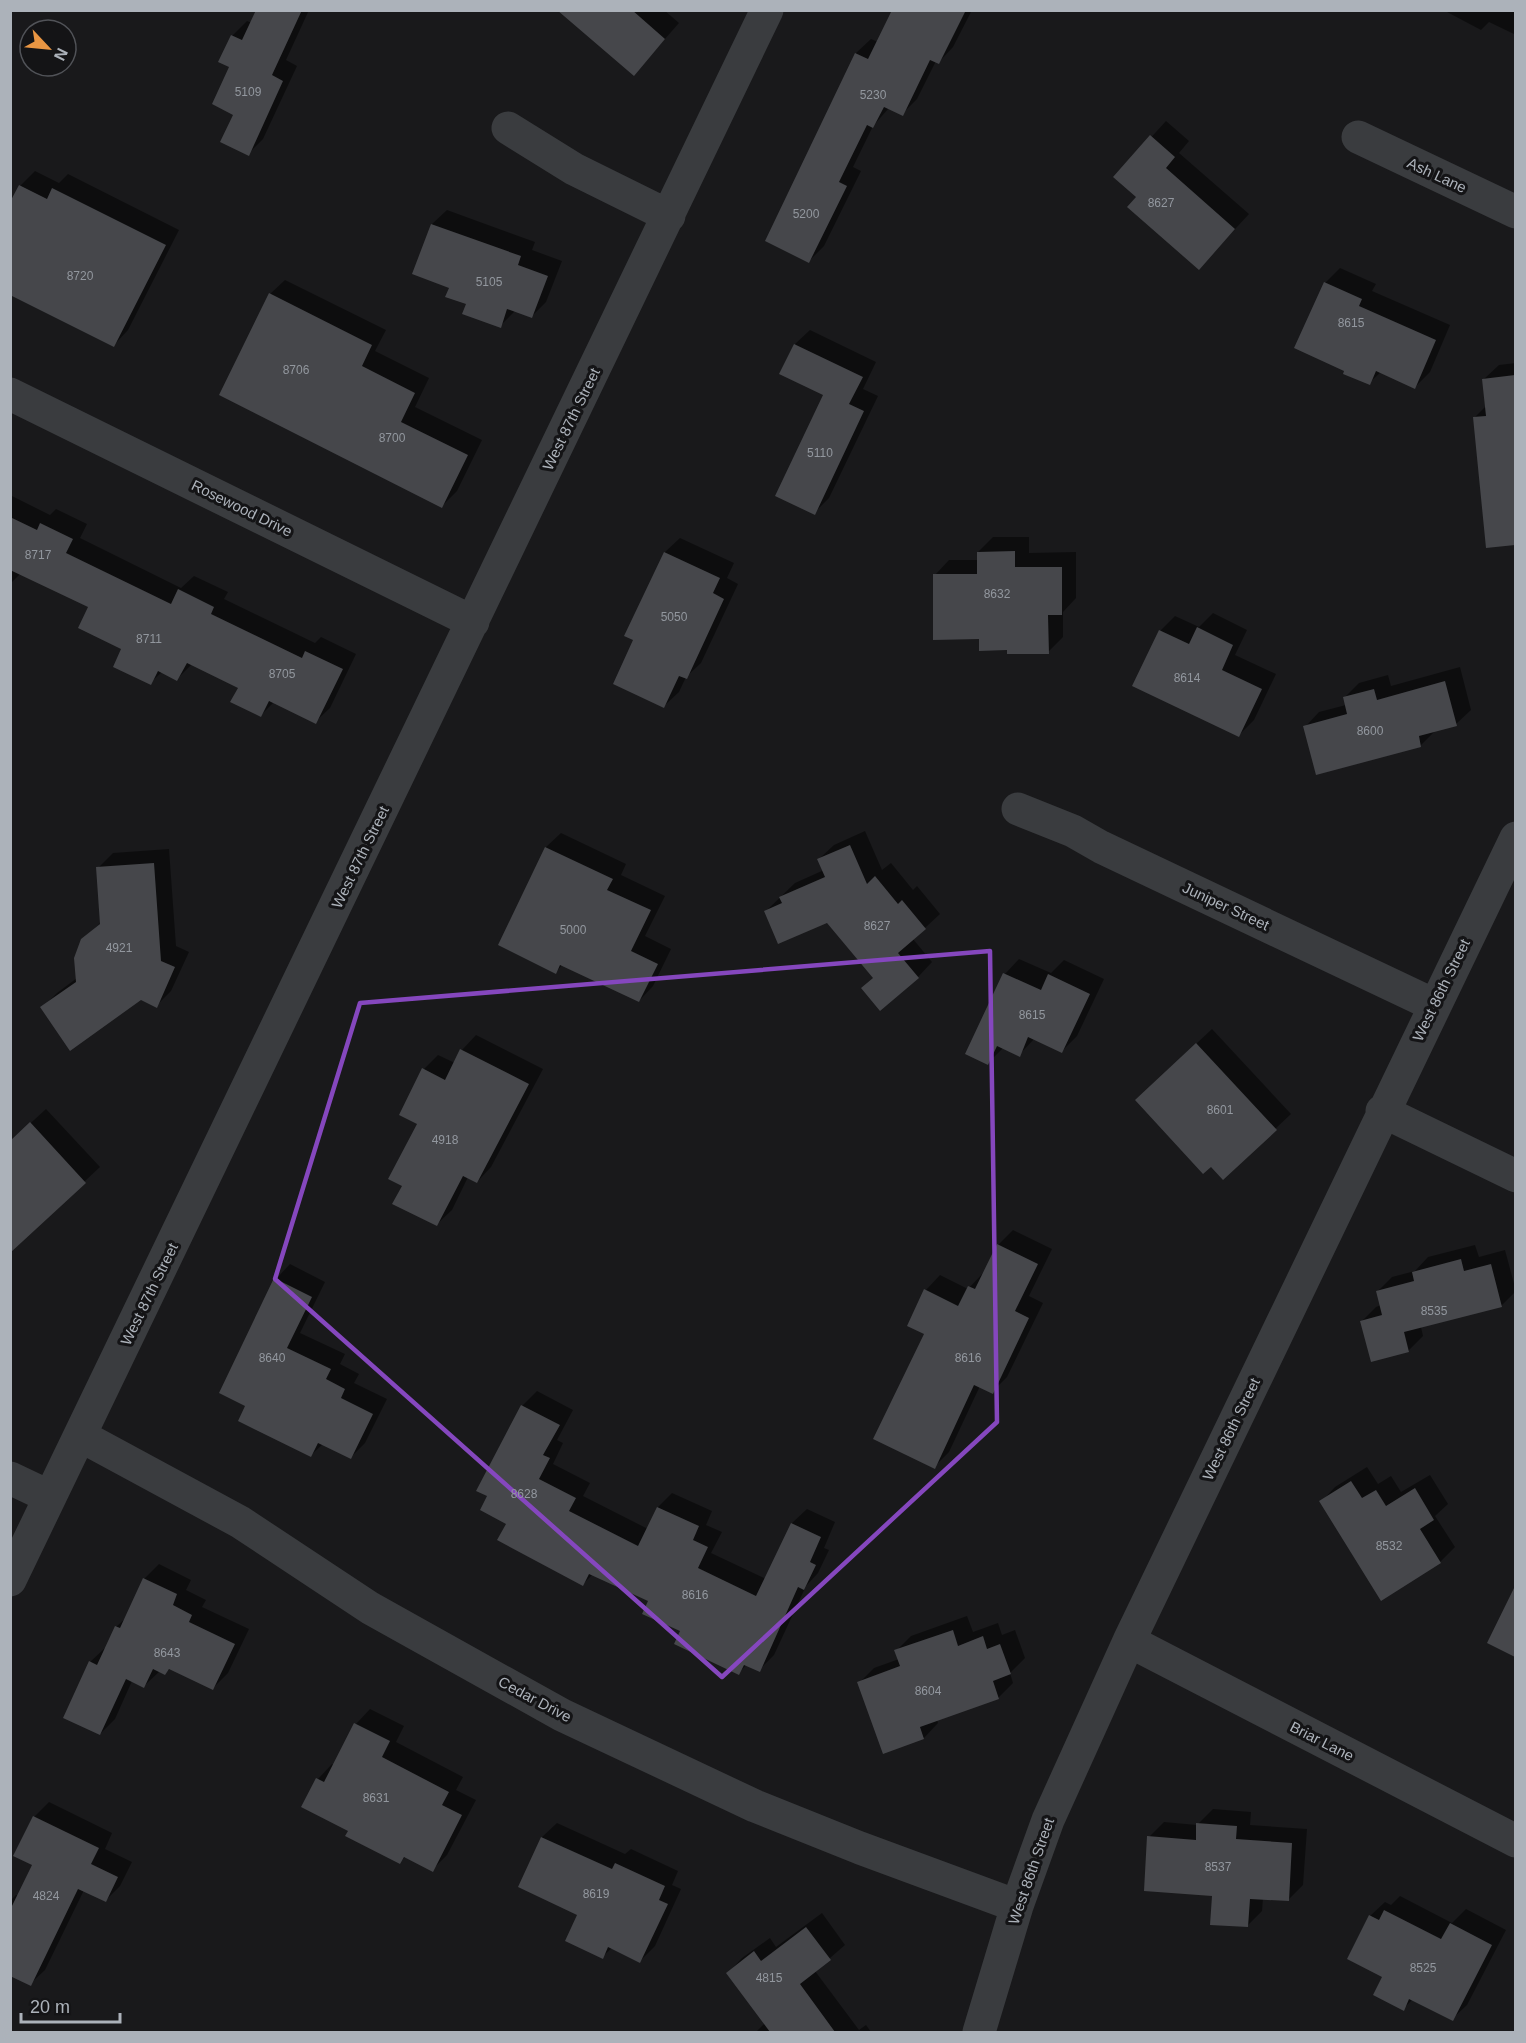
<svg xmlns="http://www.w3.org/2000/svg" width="1526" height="2043" viewBox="0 0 1526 2043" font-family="Arial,sans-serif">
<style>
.shadow{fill:#0007}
.building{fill:#46474b}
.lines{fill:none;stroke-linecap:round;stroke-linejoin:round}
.street{stroke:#3a3c3f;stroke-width:33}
.marked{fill:none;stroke:#8547be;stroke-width:4.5;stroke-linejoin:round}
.labels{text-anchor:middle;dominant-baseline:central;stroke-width:6;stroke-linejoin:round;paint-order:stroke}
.number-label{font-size:12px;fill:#92979e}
.street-label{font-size:15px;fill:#acb2ba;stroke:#141416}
</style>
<rect width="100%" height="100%" fill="#19191b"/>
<path class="shadow" d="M 258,10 L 309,10 L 286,60 L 297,66 L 263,139 L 248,154 L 235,114 L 231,66 L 232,36 L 247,21 L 252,23 Z
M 559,10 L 664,10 L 679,23 L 634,74 Z
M 894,10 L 972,10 L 953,47 L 939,62 L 936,61 L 917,99 L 902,114 L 889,108 L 873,126 L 853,167 L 861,171 L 824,246 L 809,261 L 856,53 L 871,39 L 878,42 Z
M 1448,10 L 1516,10 L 1516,35 L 1489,22 L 1481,30 L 1447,12 Z
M 1166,121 L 1189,141 L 1179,153 L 1249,214 L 1199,268 L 1138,197 L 1115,177 Z
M 35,171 L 59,183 L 68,174 L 179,230 L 128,330 L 114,345 L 20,186 Z
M 447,210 L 535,242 L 532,250 L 562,261 L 546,302 L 532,316 L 516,310 L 500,326 L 451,287 L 432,224 Z
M 1340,268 L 1376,284 L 1372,291 L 1450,325 L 1430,372 L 1415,387 L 1381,372 L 1369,383 L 1325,283 Z
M 285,280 L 386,330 L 375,351 L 429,378 L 415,407 L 482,440 L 457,491 L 442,506 L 270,294 Z
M 810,330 L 876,362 L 863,389 L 878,396 L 829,498 L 814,513 L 825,394 L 795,344 Z
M 1516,363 L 1516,543 L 1487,546 L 1474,418 L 1487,405 L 1484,379 L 1499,365 Z
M 10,495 L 50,515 L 56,509 L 87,524 L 80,538 L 181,588 L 194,576 L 228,592 L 224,599 L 315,643 L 321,637 L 356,654 L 330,708 L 315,722 L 274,702 L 261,715 L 240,687 L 192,664 L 177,679 L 162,672 L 150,683 L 90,607 L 21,573 L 10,584 Z
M 993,537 L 1029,537 L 1029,553 L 1076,552 L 1076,598 L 1063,612 L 1063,637 L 1048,652 L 1008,649 L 981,638 L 935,575 L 949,560 L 978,560 L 978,552 Z
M 680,538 L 734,563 L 727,578 L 738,584 L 701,663 L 686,677 L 679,692 L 664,706 L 635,639 L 626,635 L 665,552 Z
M 1213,613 L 1247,630 L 1235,655 L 1276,674 L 1254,720 L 1239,735 L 1134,685 L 1160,631 L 1175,616 L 1199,627 Z
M 1460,667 L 1471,710 L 1456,724 L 1436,730 L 1421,745 L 1305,727 L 1319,712 L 1346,705 L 1345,697 L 1359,683 L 1388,675 L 1391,686 Z
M 865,831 L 882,870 L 891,863 L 913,890 L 917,886 L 940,914 L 913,939 L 932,962 L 918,977 L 874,978 L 828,921 L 766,911 L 795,883 L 824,870 L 819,859 L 834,845 Z
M 561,833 L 626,864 L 621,875 L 665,896 L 645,936 L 671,949 L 653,986 L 639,1001 L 563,964 L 556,972 L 500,945 L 546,847 Z
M 169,849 L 176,946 L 189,952 L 171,991 L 156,1006 L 141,998 L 42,1008 L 57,993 L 77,978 L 82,940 L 105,919 L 97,925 L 102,921 L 98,868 L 113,853 Z
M 1019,959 L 1051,973 L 1064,960 L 1104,979 L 1077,1036 L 1062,1051 L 1035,1038 L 1019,1055 L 1003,1048 L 988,1063 L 967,1054 L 1005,974 Z
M 1212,1029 L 1291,1114 L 1223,1178 L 1152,1085 Z
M 476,1035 L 543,1069 L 491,1167 L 477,1182 L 468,1177 L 452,1210 L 437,1224 L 404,1185 L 419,1123 L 424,1069 L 438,1055 L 455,1063 L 462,1050 Z
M 46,1109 L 100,1167 L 10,1251 L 10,1142 Z
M 1013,1230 L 1052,1249 L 1029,1296 L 1043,1303 L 1007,1377 L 992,1392 L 980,1386 L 949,1452 L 934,1467 L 926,1333 L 926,1290 L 940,1275 L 968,1289 L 984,1272 L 998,1245 Z
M 1475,1245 L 1479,1257 L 1505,1250 L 1516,1291 L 1501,1306 L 1421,1327 L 1423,1336 L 1408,1351 L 1362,1321 L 1376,1307 L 1381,1305 L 1377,1292 L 1392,1277 L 1415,1271 L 1428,1257 Z
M 290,1264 L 325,1282 L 300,1333 L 345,1354 L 340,1364 L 359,1374 L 354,1383 L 387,1399 L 365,1443 L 351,1457 L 323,1444 L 311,1455 L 247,1405 L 276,1279 Z
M 537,1391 L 573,1410 L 557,1440 L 563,1443 L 553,1464 L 590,1483 L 583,1496 L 648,1529 L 658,1507 L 672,1493 L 712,1511 L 706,1525 L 722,1532 L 711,1553 L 766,1579 L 792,1523 L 807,1509 L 835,1522 L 824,1548 L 829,1550 L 818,1573 L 806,1586 L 774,1655 L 759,1670 L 747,1664 L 739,1673 L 682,1631 L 650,1601 L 593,1574 L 583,1584 L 508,1524 L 489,1496 L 478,1490 L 523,1405 Z
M 1367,1467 L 1378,1484 L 1391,1476 L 1401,1492 L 1430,1475 L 1448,1504 L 1435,1516 L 1455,1547 L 1440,1562 L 1381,1599 L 1321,1502 L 1335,1487 Z
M 159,1564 L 191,1580 L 186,1590 L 206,1600 L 202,1607 L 249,1629 L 228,1673 L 213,1688 L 171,1668 L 165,1673 L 160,1671 L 144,1686 L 132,1681 L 115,1719 L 100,1734 L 90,1662 L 105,1648 L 106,1648 L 116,1627 L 127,1617 L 144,1579 Z
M 1516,1593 L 1516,1656 L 1489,1642 L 1511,1597 Z
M 967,1616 L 973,1632 L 998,1623 L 1002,1635 L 1015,1630 L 1025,1658 L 1010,1673 L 1013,1683 L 998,1698 L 937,1720 L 938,1723 L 924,1738 L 859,1683 L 874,1668 L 899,1659 L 896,1651 L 911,1636 Z
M 370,1709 L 404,1726 L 396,1742 L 463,1777 L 456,1790 L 476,1800 L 447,1855 L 432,1870 L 406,1856 L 400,1862 L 350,1830 L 318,1779 L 332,1764 L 334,1765 L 356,1724 Z
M 49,1802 L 112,1833 L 105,1849 L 132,1862 L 120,1886 L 105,1901 L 84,1890 L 45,1970 L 30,1984 L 10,1975 L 10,1901 L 16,1895 L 19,1896 L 34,1865 L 15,1855 L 34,1817 Z
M 1213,1809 L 1251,1812 L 1250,1825 L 1307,1829 L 1303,1885 L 1288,1900 L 1263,1898 L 1262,1911 L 1247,1926 L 1149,1837 L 1164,1822 L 1197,1825 Z
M 557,1823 L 625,1854 L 631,1849 L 678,1871 L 672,1885 L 681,1889 L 655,1946 L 640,1961 L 612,1948 L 602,1957 L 579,1914 L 520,1887 L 542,1837 Z
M 1400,1896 L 1452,1923 L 1466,1909 L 1506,1930 L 1467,2005 L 1452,2019 L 1413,1999 L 1403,2009 L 1370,1916 L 1385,1902 L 1391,1905 Z
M 822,1913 L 845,1945 L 815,1971 L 859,2030 L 866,2025 L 871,2032 L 756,2032 L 765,2023 L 728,1973 L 742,1958 L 770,1938 L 776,1947 Z"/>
<path class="building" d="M 256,10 L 302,10 L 272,75 L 283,81 L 249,156 L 220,142 L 233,115 L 212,104 L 229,67 L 218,62 L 231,35 L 242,40 Z
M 557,10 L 632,10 L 665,39 L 634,76 Z
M 892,10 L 966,10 L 939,64 L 930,60 L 903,116 L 884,107 L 873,128 L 867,125 L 839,182 L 847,186 L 809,263 L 765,241 L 855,53 L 868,59 Z
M 1150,135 L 1175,157 L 1166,168 L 1235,229 L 1199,270 L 1127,207 L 1136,197 L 1113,177 Z
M 19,185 L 47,199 L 52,188 L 166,245 L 114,347 L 10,295 L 10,202 Z
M 431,224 L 521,256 L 518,265 L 548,276 L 532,318 L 507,309 L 501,328 L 462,314 L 466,304 L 445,297 L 449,288 L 412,274 Z
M 1324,282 L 1362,299 L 1359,306 L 1436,340 L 1415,389 L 1376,371 L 1370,385 L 1343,374 L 1344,371 L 1294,348 Z
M 269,293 L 372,345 L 362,366 L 415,393 L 401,422 L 468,455 L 442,508 L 219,395 Z
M 794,344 L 863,377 L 849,404 L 864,411 L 815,515 L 775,496 L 823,395 L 779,374 Z
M 1515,375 L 1515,545 L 1486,548 L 1473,417 L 1486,416 L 1482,379 Z
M 10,517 L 37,530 L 40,523 L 73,539 L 66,553 L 171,604 L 178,589 L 214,607 L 211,614 L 302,658 L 305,651 L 343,669 L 316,724 L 269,701 L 261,717 L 230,702 L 238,688 L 187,663 L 177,681 L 158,671 L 151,685 L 113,667 L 121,649 L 78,628 L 88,607 L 10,570 Z
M 1015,551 L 1015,567 L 1062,567 L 1062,615 L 1048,615 L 1049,654 L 1007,654 L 1007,650 L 979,651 L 979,639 L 933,640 L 933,574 L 977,574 L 977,552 Z
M 664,552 L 720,578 L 713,593 L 724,599 L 687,679 L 679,676 L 664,708 L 613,684 L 633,640 L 624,636 Z
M 1197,627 L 1233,645 L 1222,670 L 1262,689 L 1239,737 L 1132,686 L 1159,630 L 1189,644 Z
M 1445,681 L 1457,726 L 1419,736 L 1421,747 L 1316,775 L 1303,726 L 1347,714 L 1343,697 L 1374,689 L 1377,700 Z
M 850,845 L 867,884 L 875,876 L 898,904 L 902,900 L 926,929 L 898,953 L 919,978 L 880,1011 L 861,988 L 873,978 L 827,923 L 778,944 L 764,911 L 782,903 L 779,897 L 825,877 L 817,859 Z
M 545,847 L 613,879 L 607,890 L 651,910 L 631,951 L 658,964 L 639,1002 L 560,965 L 556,974 L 498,945 Z
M 154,863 L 161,961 L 175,967 L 157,1008 L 141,1000 L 70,1051 L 40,1007 L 76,982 L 74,958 L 81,939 L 100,924 L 96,867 Z
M 1003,973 L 1041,990 L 1048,974 L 1090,994 L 1062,1053 L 1028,1037 L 1020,1057 L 997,1046 L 988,1065 L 965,1054 Z
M 1196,1043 L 1277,1130 L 1223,1180 L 1211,1167 L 1203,1174 L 1135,1100 Z
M 460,1049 L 529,1084 L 477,1183 L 463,1176 L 437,1226 L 392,1204 L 402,1186 L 388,1179 L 417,1124 L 399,1115 L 422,1068 L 445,1080 Z
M 30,1122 L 86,1183 L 10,1253 L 10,1141 Z
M 997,1244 L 1038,1264 L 1015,1311 L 1029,1318 L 993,1394 L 974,1385 L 935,1469 L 873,1439 L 924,1334 L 907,1326 L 924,1289 L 958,1306 L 968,1286 L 975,1289 Z
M 1461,1259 L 1464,1271 L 1491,1264 L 1502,1307 L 1404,1332 L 1409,1352 L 1371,1362 L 1360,1321 L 1382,1315 L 1376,1291 L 1414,1281 L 1412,1272 Z
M 274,1278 L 312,1297 L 287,1348 L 331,1369 L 326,1379 L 345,1389 L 341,1398 L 373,1414 L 351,1459 L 318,1443 L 311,1457 L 238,1421 L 245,1406 L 219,1393 Z
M 521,1405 L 560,1425 L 543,1455 L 550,1458 L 539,1479 L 576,1498 L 569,1511 L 638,1546 L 657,1507 L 699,1526 L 693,1540 L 708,1547 L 698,1568 L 756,1596 L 791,1523 L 821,1537 L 810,1562 L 816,1565 L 804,1590 L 798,1587 L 760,1672 L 744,1665 L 739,1675 L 674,1644 L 680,1631 L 642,1614 L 648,1601 L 589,1574 L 583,1586 L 497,1540 L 506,1524 L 480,1510 L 487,1496 L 476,1491 Z
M 1351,1481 L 1362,1498 L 1376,1490 L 1386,1506 L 1415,1488 L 1434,1520 L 1420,1529 L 1441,1563 L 1381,1601 L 1319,1501 Z
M 143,1578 L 177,1594 L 173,1605 L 192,1615 L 189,1622 L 235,1644 L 213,1690 L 169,1669 L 165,1675 L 153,1669 L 144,1688 L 126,1679 L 100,1735 L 63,1718 L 89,1661 L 97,1665 L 115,1626 L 120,1628 Z
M 1515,1586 L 1515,1657 L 1487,1643 Z
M 953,1630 L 958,1646 L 983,1636 L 987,1649 L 1000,1644 L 1011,1674 L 993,1681 L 999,1699 L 920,1727 L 924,1739 L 883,1754 L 857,1682 L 900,1666 L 894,1650 Z
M 354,1723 L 390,1741 L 382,1757 L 449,1792 L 442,1805 L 462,1815 L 433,1872 L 404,1857 L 400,1864 L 345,1836 L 348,1831 L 301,1807 L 316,1778 L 324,1782 Z
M 33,1816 L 99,1848 L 91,1864 L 118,1877 L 106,1902 L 78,1889 L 31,1986 L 10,1976 L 10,1910 L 32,1865 L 13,1856 Z
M 1196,1823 L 1237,1826 L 1236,1839 L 1292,1843 L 1289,1901 L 1250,1899 L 1248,1927 L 1210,1925 L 1212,1896 L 1144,1891 L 1147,1836 L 1196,1840 Z
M 541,1837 L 612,1869 L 615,1863 L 665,1886 L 659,1900 L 668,1904 L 640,1963 L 608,1947 L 603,1959 L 565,1941 L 577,1915 L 518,1887 Z
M 1384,1910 L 1441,1939 L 1450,1923 L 1492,1945 L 1453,2021 L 1409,1999 L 1404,2011 L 1373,1995 L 1382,1977 L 1347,1959 L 1369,1915 L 1379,1920 Z
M 806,1927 L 831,1960 L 800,1984 L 835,2032 L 770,2032 L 726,1973 L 754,1951 L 761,1961 Z"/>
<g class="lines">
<path class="street" d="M 508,128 L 574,169 L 669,216
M 1358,137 L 1516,212
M 10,394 L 473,622
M 1018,809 L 1073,831 L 1101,847 L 1434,1005
M 1382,1111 L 1516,1176
M 81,1436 L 240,1522 L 370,1608 L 562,1715 L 755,1806 L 860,1848 L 1017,1906
M 10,1478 L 50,1497
M 10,1580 L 767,10
M 1129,1641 L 1516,1841
M 979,2032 L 1017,1906 L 1048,1820 L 1129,1641 L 1516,838"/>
</g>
<path class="marked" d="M 990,951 L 997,1422 L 722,1677 L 275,1279 L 360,1003 Z"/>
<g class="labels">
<g class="number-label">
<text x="248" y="92">5109</text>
<text x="873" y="95">5230</text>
<text x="1161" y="203">8627</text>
<text x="806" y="214">5200</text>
<text x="80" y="276">8720</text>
<text x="489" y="282">5105</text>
<text x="1351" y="323">8615</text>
<text x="296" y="370">8706</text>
<text x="392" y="438">8700</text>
<text x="820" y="453">5110</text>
<text x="38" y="555">8717</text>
<text x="997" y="594">8632</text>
<text x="674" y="617">5050</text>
<text x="149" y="639">8711</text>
<text x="282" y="674">8705</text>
<text x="1187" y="678">8614</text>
<text x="1370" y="731">8600</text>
<text x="877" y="926">8627</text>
<text x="573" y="930">5000</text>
<text x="119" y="948">4921</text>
<text x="1032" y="1015">8615</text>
<text x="1220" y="1110">8601</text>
<text x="445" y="1140">4918</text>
<text x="1434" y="1311">8535</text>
<text x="272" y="1358">8640</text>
<text x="968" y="1358">8616</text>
<text x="524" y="1494">8628</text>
<text x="1389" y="1546">8532</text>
<text x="695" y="1595">8616</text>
<text x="167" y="1653">8643</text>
<text x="928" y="1691">8604</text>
<text x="376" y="1798">8631</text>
<text x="1218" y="1867">8537</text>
<text x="596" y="1894">8619</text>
<text x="46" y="1896">4824</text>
<text x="1423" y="1968">8525</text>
<text x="769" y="1978">4815</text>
</g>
<g class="street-label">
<text transform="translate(1437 175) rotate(25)">Ash Lane</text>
<text transform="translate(571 419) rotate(-64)">West 87th Street</text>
<text transform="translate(242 508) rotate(26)">Rosewood Drive</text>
<text transform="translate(360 857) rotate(-64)">West 87th Street</text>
<text transform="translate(1226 906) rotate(25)">Juniper Street</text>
<text transform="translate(1441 990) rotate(-64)">West 86th Street</text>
<text transform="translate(149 1294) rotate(-64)">West 87th Street</text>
<text transform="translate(1231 1429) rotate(-64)">West 86th Street</text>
<text transform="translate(535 1699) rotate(28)">Cedar Drive</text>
<text transform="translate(1322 1741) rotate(27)">Briar Lane</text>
<text transform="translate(1031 1871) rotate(-71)">West 86th Street</text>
</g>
</g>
<rect width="1526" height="2043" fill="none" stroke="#acb2ba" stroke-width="24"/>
<g transform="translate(48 48) rotate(116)"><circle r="28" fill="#141416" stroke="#515358" stroke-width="1.5"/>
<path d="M0-4.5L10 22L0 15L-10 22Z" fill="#e99643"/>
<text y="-9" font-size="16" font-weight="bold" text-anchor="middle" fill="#acb2ba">N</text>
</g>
<path d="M21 2013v9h99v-9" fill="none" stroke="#acb2ba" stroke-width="3"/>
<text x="30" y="2013" font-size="18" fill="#acb2ba" stroke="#141416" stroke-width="4.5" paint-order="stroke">20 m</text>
</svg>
